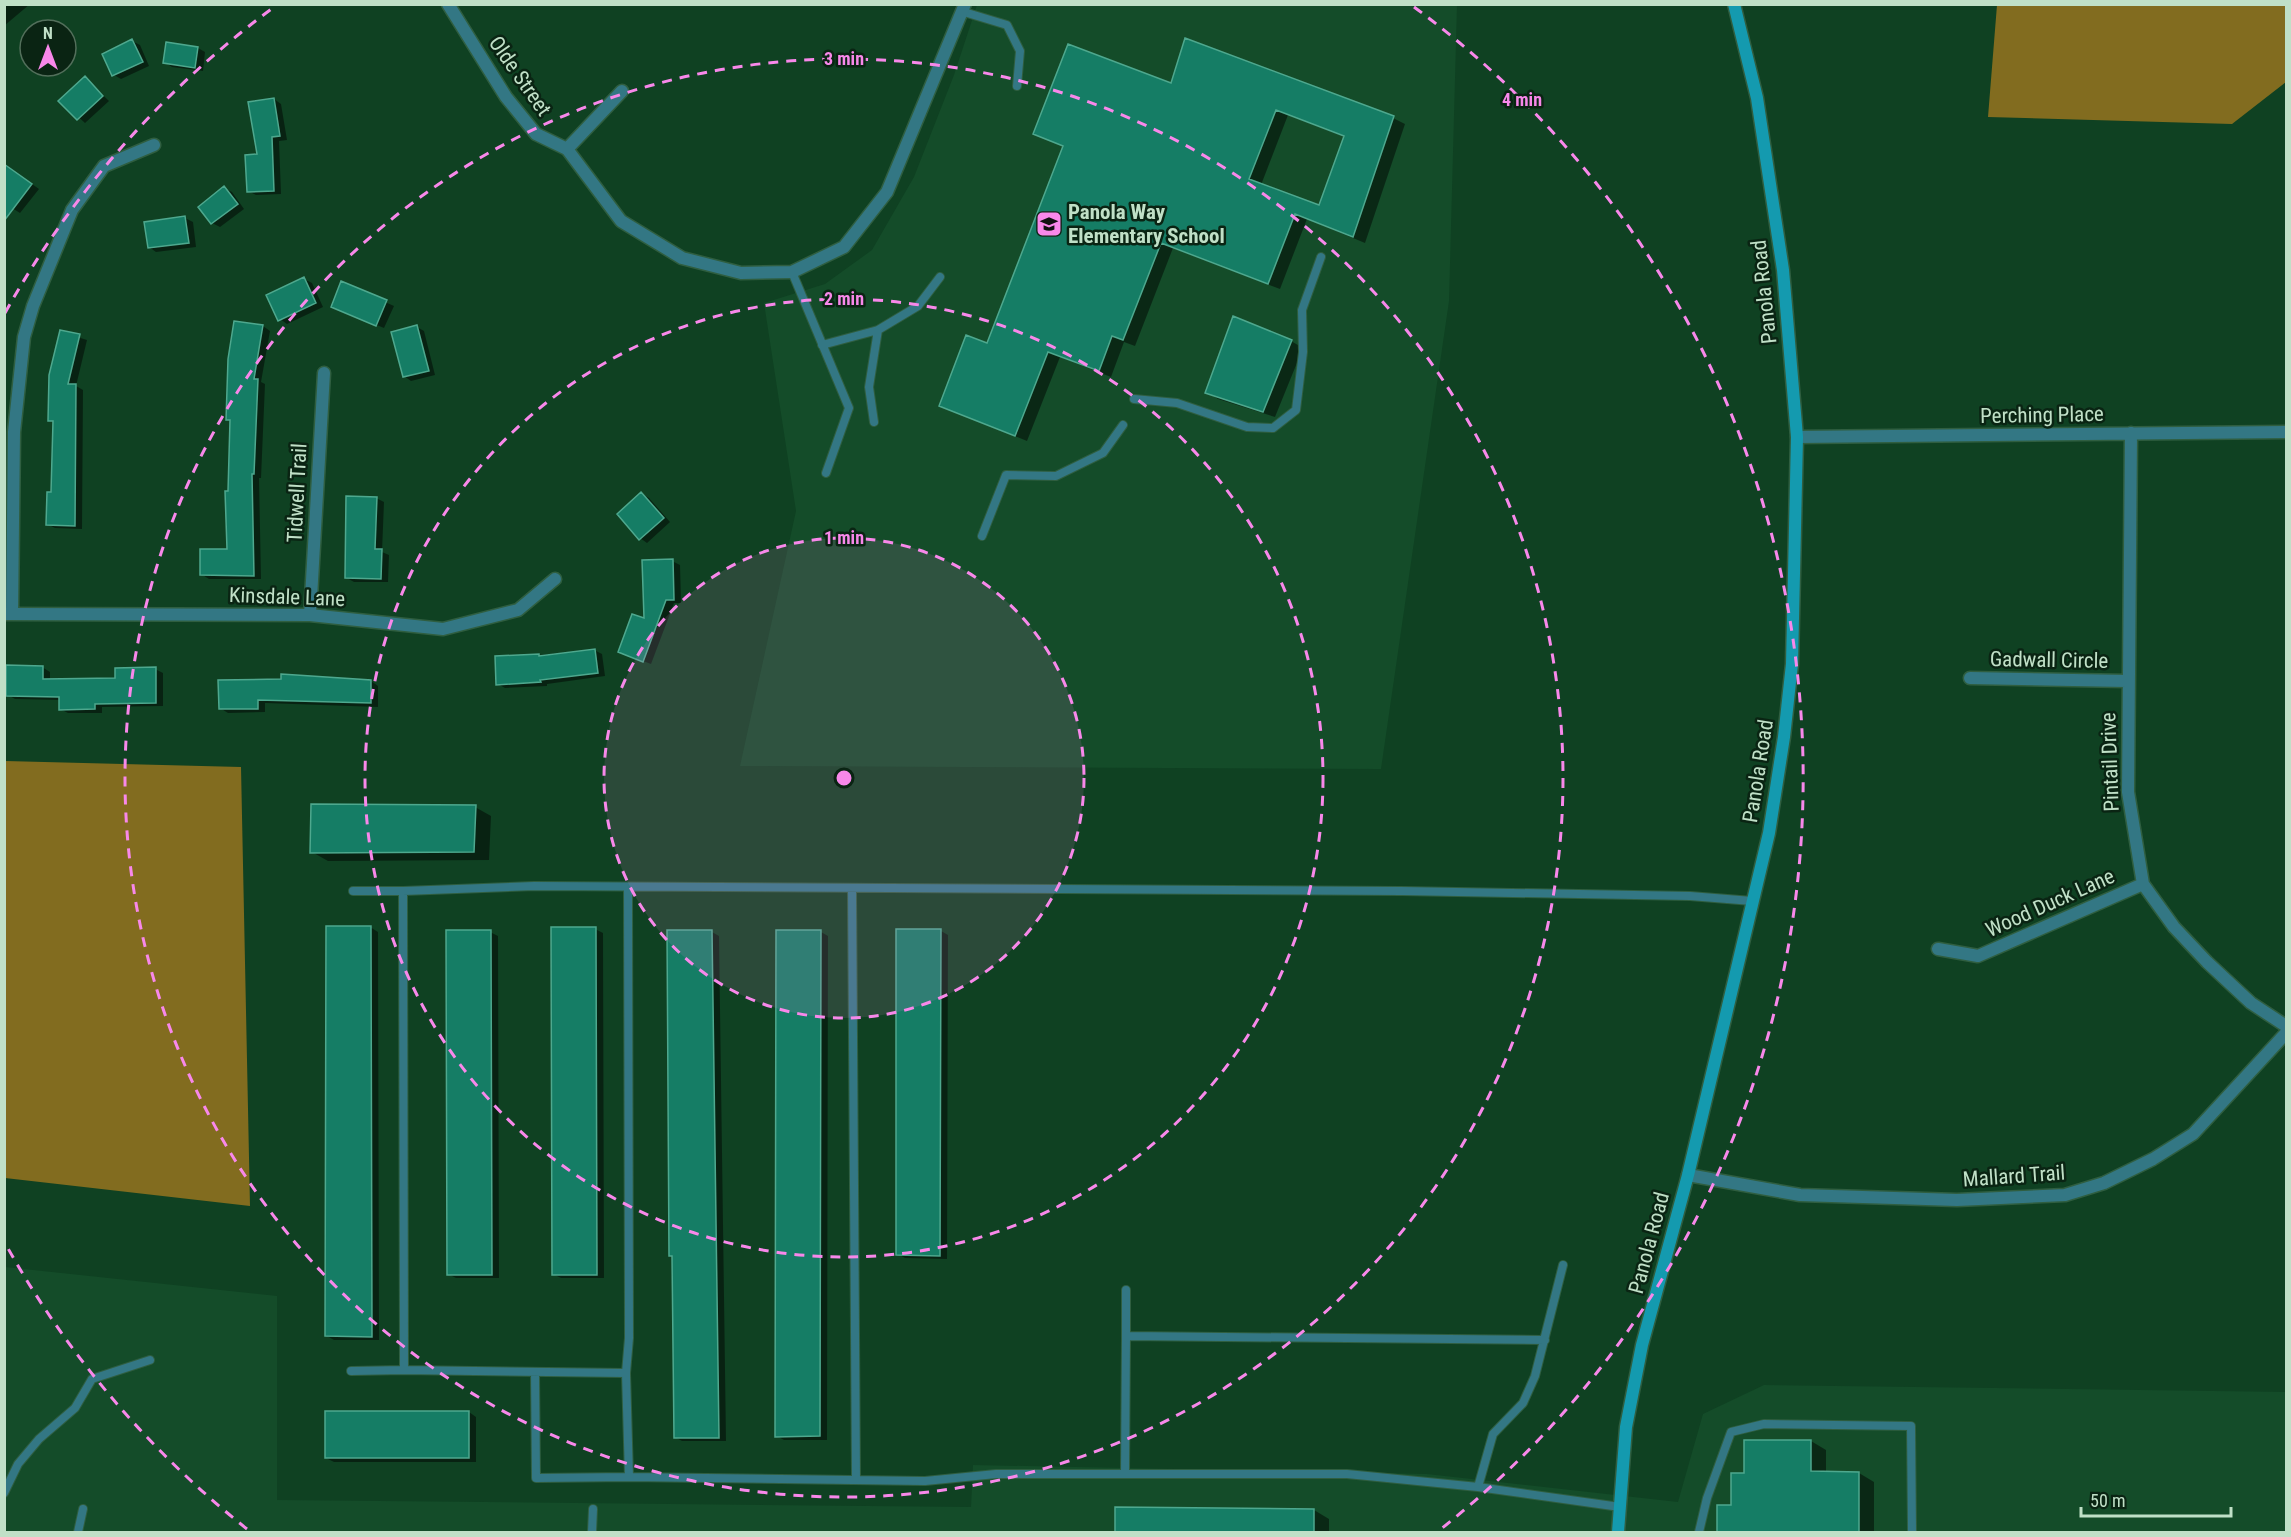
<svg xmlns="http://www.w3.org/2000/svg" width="2291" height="1537" viewBox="0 0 2291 1537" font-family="'Roboto Condensed',sans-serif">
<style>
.built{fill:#144c29}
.forest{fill:#826c1f}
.shadow{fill:#0007;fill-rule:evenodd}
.building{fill:#157d65;stroke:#4ea88e;stroke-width:1.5;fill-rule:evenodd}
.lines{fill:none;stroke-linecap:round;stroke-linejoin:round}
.service-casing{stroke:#2f5e40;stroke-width:10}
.minor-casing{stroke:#2f5e40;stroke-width:15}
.secondary-casing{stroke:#2f5e40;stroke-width:15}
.service{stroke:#337784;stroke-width:8}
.minor{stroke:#337784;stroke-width:12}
.secondary{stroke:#149aaf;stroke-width:12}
.ring{fill:none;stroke:#f888ea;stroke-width:3;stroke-dasharray:10 8}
.labels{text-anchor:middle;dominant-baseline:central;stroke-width:5;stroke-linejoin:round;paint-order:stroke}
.street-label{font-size:21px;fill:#c0e0c7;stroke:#0a2413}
.poi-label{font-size:21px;font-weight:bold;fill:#c0e0c7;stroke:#0a2413;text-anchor:start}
.centre{fill:#f888ea;stroke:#0a2413;stroke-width:3}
.ring-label{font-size:18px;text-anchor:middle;font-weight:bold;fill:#f888ea;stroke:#0a2413;stroke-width:5;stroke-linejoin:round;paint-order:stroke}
</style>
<rect width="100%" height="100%" fill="#0f4122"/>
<path class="built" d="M 977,5 L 1457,5 L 1449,301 L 1381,769 L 740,766 L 796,511 L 764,303 L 825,284 L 872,250 L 914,177 L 954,75 Z
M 5,1267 L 277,1296 L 277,1500 L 971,1507 L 973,1465 L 1427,1474 L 1678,1502 L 1703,1414 L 1764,1385 L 2286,1392 L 2286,1532 L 5,1532 Z"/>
<path class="forest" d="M 1997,5 L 2286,5 L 2286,82 L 2232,124 L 1988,117 Z
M 5,761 L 241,767 L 250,1206 L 5,1178 Z"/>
<path class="shadow" d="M 4,4 L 30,4 L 4,26 Z
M 132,41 L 140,45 L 149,66 L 121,79 L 114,75 Z
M 198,48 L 205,52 L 203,71 L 172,67 L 165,62 Z
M 85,78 L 109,101 L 85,123 L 61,101 Z
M 1172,85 L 1393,118 L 1405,124 L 1365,243 L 1307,219 L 1280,289 L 1173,248 L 1135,346 L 1124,342 L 1111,377 L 1060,357 L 1027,441 L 940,406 L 988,345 L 1065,147 L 1035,133 ZM 1288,115 L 1345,137 L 1320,207 L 1261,185 Z
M 274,99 L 281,104 L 287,140 L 279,141 L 281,194 L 256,195 L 248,191 Z
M 18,174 L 39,189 L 20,213 L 4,203 Z
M 224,188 L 232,192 L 244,209 L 220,227 L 212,223 L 200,207 Z
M 185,218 L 193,222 L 196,247 L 156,252 L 149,247 Z
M 304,279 L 312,283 L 323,307 L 287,324 L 280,319 Z
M 342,283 L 394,306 L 384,328 L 340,310 Z
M 263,326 L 270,331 L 261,382 L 265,384 L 261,478 L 259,478 L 261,579 L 209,579 L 201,574 L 228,551 L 232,422 L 227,419 Z
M 417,327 L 424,331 L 435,375 L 411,381 L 404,376 Z
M 61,332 L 87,340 L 76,386 L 83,390 L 82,529 L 55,528 L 47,524 L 53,493 L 54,422 L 50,420 Z
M 1291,341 L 1303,348 L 1275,417 L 1218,399 L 1207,392 Z
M 642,494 L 649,498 L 670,522 L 647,543 L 640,538 Z
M 376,498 L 384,502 L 382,552 L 389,555 L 388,582 L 354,582 L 347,578 Z
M 672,561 L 680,565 L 681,603 L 674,603 L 651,664 L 620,652 L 646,621 Z
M 594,650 L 602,654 L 605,676 L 547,684 L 547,686 L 505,688 L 498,684 L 539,655 Z
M 4,666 L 42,667 L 50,672 L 50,680 L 116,680 L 155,669 L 163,673 L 163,706 L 102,707 L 102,713 L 68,713 L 60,709 L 60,700 L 15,699 L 8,695 L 4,693 Z
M 371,681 L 378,686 L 378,707 L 265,703 L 265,712 L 228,713 L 220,708 L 220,682 Z
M 475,807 L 491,816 L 489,860 L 328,861 L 312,852 Z
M 370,927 L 378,932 L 379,1340 L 334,1340 L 327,1336 Z
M 595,929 L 603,933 L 604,1278 L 561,1278 L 553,1274 Z
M 941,931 L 948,935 L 947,1259 L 905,1258 L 898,1254 Z
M 490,932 L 498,936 L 499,1278 L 456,1278 L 448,1274 Z
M 669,932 L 712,932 L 719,936 L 726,1441 L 682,1441 L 675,1437 L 674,1257 L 670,1255 Z
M 821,932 L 828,936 L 827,1440 L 784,1440 L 777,1436 Z
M 469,1412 L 476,1417 L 476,1462 L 334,1462 L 326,1458 Z
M 1811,1441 L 1826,1450 L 1826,1473 L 1859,1473 L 1874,1482 L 1874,1532 L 1719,1532 L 1745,1475 Z
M 1314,1510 L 1329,1519 L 1329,1532 L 1116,1532 Z"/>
<path class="building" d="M 1185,38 L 1394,116 L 1353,237 L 1295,214 L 1268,284 L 1161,243 L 1123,340 L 1112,336 L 1099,371 L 1048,352 L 1015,436 L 939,406 L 966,335 L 987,343 L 1063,146 L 1033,134 L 1068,44 L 1171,83 ZM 1276,110 L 1344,136 L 1319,205 L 1249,179 Z
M 132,39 L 143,62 L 112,76 L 102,54 Z
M 166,42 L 198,47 L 195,68 L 163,63 Z
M 85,76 L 103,96 L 77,120 L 58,101 Z
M 274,98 L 280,136 L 272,137 L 274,191 L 247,192 L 245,155 L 257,154 L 248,102 Z
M 4,164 L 32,184 L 4,221 Z
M 224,186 L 238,204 L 211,224 L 198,207 Z
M 185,216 L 189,243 L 148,248 L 144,222 Z
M 304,277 L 316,303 L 278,321 L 266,295 Z
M 341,281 L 387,300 L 376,326 L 331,307 Z
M 1233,316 L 1292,340 L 1263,412 L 1205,393 Z
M 234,321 L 263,325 L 254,379 L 258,379 L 254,474 L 252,474 L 254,576 L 200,575 L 200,549 L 227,549 L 225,491 L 228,491 L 230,420 L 226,420 L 228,359 Z
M 417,325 L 429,371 L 403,377 L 391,332 Z
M 60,330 L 80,334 L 68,384 L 76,384 L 75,526 L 46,525 L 47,492 L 51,492 L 53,421 L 48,421 L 49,375 Z
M 641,492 L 664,518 L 639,540 L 617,514 Z
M 346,496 L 377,497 L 375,549 L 382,549 L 381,579 L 345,578 Z
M 673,559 L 674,600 L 666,600 L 643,662 L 618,652 L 632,614 L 644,618 L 642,560 Z
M 595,649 L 598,673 L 540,680 L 541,682 L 496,685 L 495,656 L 539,654 L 539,656 Z
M 6,665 L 43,666 L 43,679 L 115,678 L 115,668 L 156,667 L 156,703 L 95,704 L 95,709 L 59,710 L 59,697 L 6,696 Z
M 281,674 L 371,680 L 371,703 L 258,700 L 258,709 L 219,709 L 218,680 L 281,679 Z
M 311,804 L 476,805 L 474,852 L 310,853 Z
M 326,926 L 371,926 L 372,1337 L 325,1336 Z
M 551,927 L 596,927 L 597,1275 L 552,1275 Z
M 896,929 L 941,929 L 940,1256 L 896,1255 Z
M 446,930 L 491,930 L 492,1275 L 447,1275 Z
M 667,930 L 712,930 L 719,1438 L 674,1438 L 672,1256 L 669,1256 Z
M 776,930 L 821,930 L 820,1436 L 775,1437 Z
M 325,1411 L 469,1411 L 469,1458 L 325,1458 Z
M 1744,1440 L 1811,1440 L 1811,1471 L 1859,1472 L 1859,1533 L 1717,1533 L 1717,1505 L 1731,1505 L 1731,1473 L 1744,1473 Z
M 1115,1507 L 1314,1509 L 1314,1533 L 1115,1533 Z"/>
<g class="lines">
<g class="service-casing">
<path id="service" d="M 964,12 L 1007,25 L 1020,51 L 1017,86
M 792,272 L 849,408 L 826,473
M 822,345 L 878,330 L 918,306 L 940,277
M 1134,399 L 1177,403 L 1247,427 L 1273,428 L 1296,410 L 1303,352 L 1302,310 L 1321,257
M 874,422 L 869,387 L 878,330
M 982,536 L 1006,475 L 1056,476 L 1103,453 L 1123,425
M 852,889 L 856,1480
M 353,891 L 403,891
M 1126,1290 L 1126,1336
M 351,1371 L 404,1370
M 535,1372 L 536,1478 L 629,1477
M 626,1373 L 629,1338 L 628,887
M 1125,1474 L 1126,1336 L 1545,1340
M 1478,1487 L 1493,1434 L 1523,1403 L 1535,1376 L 1563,1265
M 4,1493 L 18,1464 L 39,1439 L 75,1408 L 92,1379 L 150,1360
M 1620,1507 L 1478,1487 L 1347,1474 L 996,1474 L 925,1481 L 629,1477 L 626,1373 L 404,1370 L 403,891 L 534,886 L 1402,891 L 1690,896 L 1752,901
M 78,1532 L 83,1509
M 592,1532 L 593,1509
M 1699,1532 L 1707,1498 L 1731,1432 L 1764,1424 L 1911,1426 L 1912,1532"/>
</g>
<g class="minor-casing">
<path id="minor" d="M 448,4 L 506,97 L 536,134 L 567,149 L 621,221 L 682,258 L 741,273 L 792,272 L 844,247 L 887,192 L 965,4
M 567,149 L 622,91
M 2131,433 L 2128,792 L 2143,884 L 2174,927 L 2207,962 L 2251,1003 L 2286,1026
M 1797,437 L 2286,432
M 4,614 L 310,615 L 443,629 L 518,610 L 555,579
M 12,614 L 14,432 L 24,337 L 33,306 L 72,210 L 104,166 L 154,145
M 310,615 L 324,373
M 1970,678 L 2127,681
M 1938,949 L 1978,956 L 2143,884
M 1688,1175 L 1800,1195 L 1957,1200 L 2065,1195 L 2104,1183 L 2153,1159 L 2193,1134 L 2286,1033"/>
</g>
<g class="secondary-casing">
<path id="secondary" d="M 1618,1532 L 1626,1427 L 1642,1345 L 1688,1175 L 1769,833 L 1784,737 L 1792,664 L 1797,437 L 1783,270 L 1757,98 L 1734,4"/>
</g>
<use href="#service" class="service"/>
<use href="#minor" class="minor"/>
<use href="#secondary" class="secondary"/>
</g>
<circle cx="844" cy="778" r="240" fill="#f888ea" fill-opacity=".12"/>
<g class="ring">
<circle cx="844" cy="778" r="240"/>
<circle cx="844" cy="778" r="479"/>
<circle cx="844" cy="778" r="719"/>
<path d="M247 1529A959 959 0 0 1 5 1243M5 313A959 959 0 0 1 274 7M1414 7A959 959 0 0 1 1441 1529"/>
</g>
<defs>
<g id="school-square" transform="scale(1.35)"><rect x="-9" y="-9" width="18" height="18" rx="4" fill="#f888ea" stroke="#0a2413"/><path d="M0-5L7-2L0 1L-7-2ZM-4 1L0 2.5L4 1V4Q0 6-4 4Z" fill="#111"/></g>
</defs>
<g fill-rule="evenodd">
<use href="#school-square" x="1049" y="224"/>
</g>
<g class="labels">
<g class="street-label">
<text transform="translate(520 76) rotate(55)">Olde Street</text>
<text transform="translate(1764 292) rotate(-96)">Panola Road</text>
<text transform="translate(2042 415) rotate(-1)">Perching Place</text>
<text transform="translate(297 493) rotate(-87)">Tidwell Trail</text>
<text transform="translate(287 597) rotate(2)">Kinsdale Lane</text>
<text transform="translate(2049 660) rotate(1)">Gadwall Circle</text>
<text transform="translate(2110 762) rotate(-92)">Pintail Drive</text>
<text transform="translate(1758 771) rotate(-81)">Panola Road</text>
<text transform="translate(2050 903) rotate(-24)">Wood Duck Lane</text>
<text transform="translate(2014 1176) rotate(-4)">Mallard Trail</text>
<text transform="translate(1649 1243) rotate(-75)">Panola Road</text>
</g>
<g class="poi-label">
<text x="1068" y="212">Panola Way<tspan x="1068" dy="24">Elementary School</tspan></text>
</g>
</g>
<circle cx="844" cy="778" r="9" class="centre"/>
<g class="ring-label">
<text x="844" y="65">3 min</text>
<text x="1522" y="106">4 min</text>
<text x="844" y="305">2 min</text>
<text x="844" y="544">1 min</text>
</g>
<rect width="2291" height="1537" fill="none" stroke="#c0e0c7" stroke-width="12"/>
<g transform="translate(48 48)"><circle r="28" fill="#0a2413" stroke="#536f5b" stroke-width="1.5"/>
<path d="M0-4.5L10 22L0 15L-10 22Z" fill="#f888ea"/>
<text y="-9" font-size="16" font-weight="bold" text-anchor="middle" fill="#c0e0c7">N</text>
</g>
<path d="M2081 1507v9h150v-9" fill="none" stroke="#c0e0c7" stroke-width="3"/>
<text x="2090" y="1507" font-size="18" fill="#c0e0c7" stroke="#0a2413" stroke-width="4.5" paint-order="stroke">50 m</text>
</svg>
